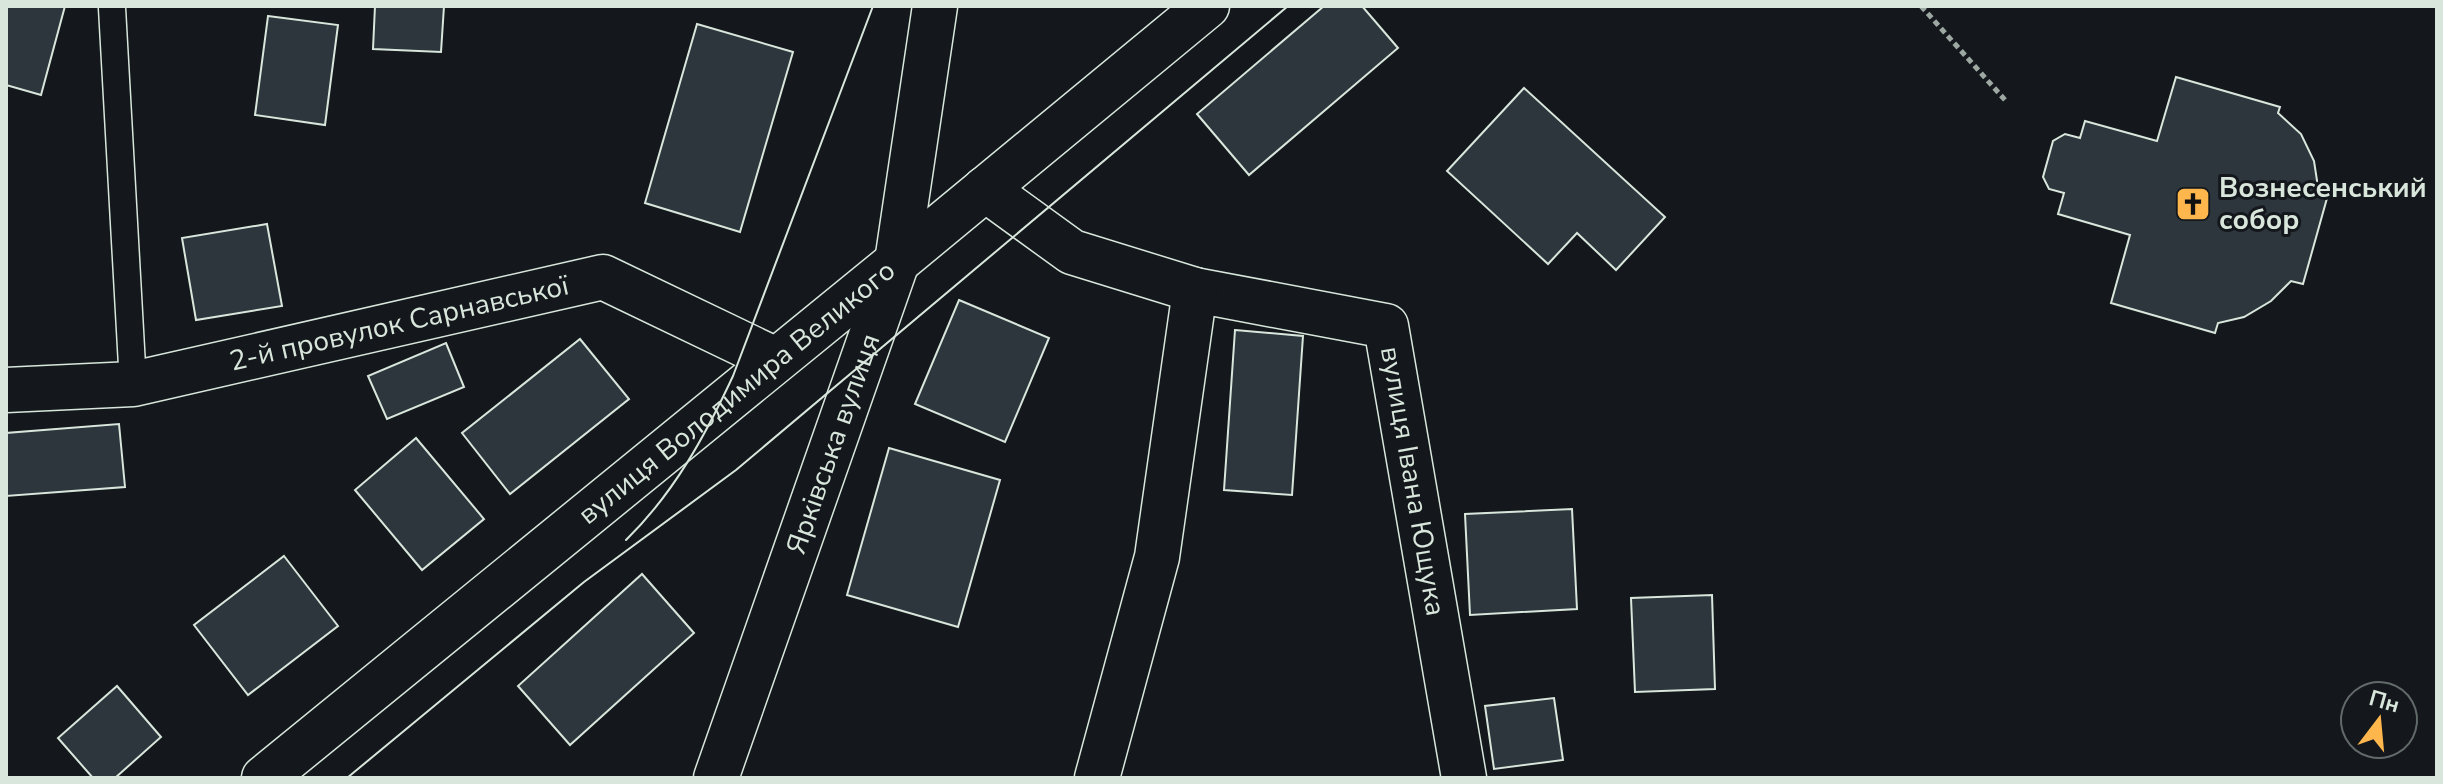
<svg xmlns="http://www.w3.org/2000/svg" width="2443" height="784" viewBox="0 0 2443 784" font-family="'Nunito Sans',sans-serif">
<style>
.building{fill:#2c363c;stroke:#d8e6dc;stroke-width:2}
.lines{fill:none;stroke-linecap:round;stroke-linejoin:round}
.service-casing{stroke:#d8e6dc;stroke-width:29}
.minor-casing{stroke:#d8e6dc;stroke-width:47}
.primary-casing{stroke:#d8e6dc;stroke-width:47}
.path{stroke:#9da8a2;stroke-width:5;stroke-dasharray:6 4;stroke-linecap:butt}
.service{stroke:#14181c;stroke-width:26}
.minor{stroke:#14181c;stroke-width:44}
.primary{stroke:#14181c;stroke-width:44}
.tram{stroke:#d8e6dc;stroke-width:2}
.labels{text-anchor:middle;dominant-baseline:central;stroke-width:6;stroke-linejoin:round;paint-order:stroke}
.poi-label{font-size:28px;font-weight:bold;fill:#d8e6dc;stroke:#14181c;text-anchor:start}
.street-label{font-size:28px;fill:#d8e6dc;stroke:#14181c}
</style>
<rect width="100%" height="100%" fill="#14181c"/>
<path class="building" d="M 6,6 L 65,6 L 41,95 L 6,85 Z
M 375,6 L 444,6 L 441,52 L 373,49 Z
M 1324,6 L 1362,6 L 1398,48 L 1249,175 L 1197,114 Z
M 268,16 L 338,25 L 325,125 L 255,115 Z
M 697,24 L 793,52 L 740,232 L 645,203 Z
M 2176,77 L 2280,107 L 2278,113 L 2301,134 L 2314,161 L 2318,187 L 2329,191 L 2303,284 L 2291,281 L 2271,301 L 2244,317 L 2218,323 L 2215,333 L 2111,303 L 2130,235 L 2058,214 L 2064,193 L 2049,189 L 2043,177 L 2053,141 L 2065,134 L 2080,138 L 2085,121 L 2157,141 Z
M 1524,88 L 1665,217 L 1616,270 L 1577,233 L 1548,264 L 1447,171 Z
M 267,224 L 282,306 L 196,320 L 182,238 Z
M 959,300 L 1049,338 L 1005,442 L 915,404 Z
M 1235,330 L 1303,336 L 1292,495 L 1224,490 Z
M 580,339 L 629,399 L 510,494 L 462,433 Z
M 446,343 L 464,387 L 387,419 L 368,376 Z
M 119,424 L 125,487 L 6,496 L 6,433 Z
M 416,438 L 484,519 L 422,570 L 355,490 Z
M 889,448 L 1000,480 L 958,627 L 847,595 Z
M 1572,509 L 1577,609 L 1470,615 L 1465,514 Z
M 284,556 L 338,626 L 248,695 L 194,625 Z
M 642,574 L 694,633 L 570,745 L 518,686 Z
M 1712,595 L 1715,689 L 1635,692 L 1631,598 Z
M 117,686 L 161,737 L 115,778 L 93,778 L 58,738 Z
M 1554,698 L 1563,760 L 1494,769 L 1485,706 Z"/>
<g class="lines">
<g class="service-casing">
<path id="service" d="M 112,8 L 133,384"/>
</g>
<g class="minor-casing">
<g id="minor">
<path id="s1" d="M 985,189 L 1072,252 L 1195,290 L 1386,326 L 1464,778"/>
<path id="s2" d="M 6,390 L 133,384 L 603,277 L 776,360"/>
<path id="s3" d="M 716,778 L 897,262 L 935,6"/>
<path d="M 1097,778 L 1157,557 L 1195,290"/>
</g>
</g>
<g class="primary-casing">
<g id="primary">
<path id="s4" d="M 264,778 L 897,262 L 1207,6"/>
</g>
</g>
<path class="path" d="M 1921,6 L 2005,100"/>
<use href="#service" class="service"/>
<use href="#minor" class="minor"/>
<use href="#primary" class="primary"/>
<path class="tram" d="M 626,540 C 674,493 705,436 733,376 L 873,6
M 347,778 L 584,582 L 736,470 L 1288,6"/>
</g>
<defs>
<g id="church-square" transform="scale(1.8)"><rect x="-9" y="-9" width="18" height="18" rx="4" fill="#ffb74d" stroke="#14181c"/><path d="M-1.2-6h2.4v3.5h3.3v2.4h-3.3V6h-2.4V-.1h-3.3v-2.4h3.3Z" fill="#111"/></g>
</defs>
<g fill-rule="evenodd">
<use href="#church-square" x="2193" y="204"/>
</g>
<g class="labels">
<g class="poi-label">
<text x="2219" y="188">Вознесенський<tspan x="2219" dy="32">собор</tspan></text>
</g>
<g class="street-label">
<text stroke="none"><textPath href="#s2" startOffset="400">2-й провулок Сарнавської</textPath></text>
<text stroke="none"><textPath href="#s4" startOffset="610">вулиця Володимира Великого</textPath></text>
<text stroke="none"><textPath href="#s3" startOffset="354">Ярківська вулиця</textPath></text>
<text stroke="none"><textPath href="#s1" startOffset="588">вулиця Івана Ющука</textPath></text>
</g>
</g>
<rect width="2443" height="784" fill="none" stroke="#d8e6dc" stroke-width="16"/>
<g transform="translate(2379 720) rotate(16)"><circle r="38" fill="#14181c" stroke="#626a69" stroke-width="2"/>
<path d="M0-6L14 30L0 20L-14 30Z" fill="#ffb74d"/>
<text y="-12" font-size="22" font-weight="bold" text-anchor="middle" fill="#d8e6dc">Пн</text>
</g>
</svg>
